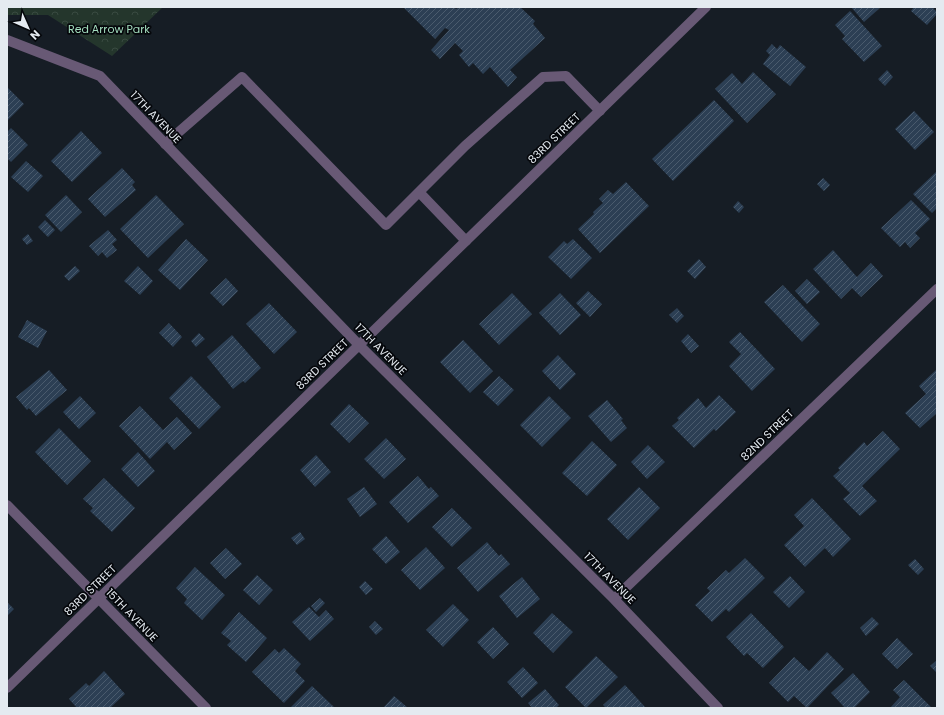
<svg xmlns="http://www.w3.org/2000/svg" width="944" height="715" viewBox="0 0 944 715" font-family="Poppins,sans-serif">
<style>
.park{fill:url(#park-crowns)}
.building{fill:url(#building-hatch)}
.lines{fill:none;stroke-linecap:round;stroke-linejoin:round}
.lane{stroke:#685975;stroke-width:10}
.street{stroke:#685975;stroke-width:10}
.labels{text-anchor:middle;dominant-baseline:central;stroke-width:3.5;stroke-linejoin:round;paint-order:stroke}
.park-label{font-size:11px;fill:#a4debf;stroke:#05070b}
.street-label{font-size:11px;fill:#e4eaf0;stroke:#05070b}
</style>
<defs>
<pattern id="park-crowns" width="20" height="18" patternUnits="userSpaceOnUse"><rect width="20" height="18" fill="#24362c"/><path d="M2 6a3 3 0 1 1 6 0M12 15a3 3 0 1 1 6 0" fill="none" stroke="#394a41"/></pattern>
<pattern id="building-hatch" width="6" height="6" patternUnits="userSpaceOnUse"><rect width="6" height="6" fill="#2c3f54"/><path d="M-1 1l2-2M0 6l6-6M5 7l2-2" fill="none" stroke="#4a5b6d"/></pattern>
</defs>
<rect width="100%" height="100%" fill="#161d25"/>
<path class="park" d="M 7,7 L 163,7 L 112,56 L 48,15 L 7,15 Z"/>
<path class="building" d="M 403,7 L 454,7 L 456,9 L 459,7 L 520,7 L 535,21 L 533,24 L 545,38 L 510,70 L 517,77 L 508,87 L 490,67 L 483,74 L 473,63 L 469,67 L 459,55 L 463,51 L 455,43 L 440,59 L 431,50 L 449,30 L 445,28 L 435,39 Z
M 851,7 L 881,7 L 864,22 Z
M 914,7 L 932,7 L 937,12 L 937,14 L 927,25 L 911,11 Z
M 850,11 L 882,46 L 864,62 L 842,39 L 845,36 L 835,25 Z
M 772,44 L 777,49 L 780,45 L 806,67 L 790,86 L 763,64 L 770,55 L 766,51 Z
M 887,70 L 893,77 L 885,86 L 878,79 Z
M 753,72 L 776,94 L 747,123 L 715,89 L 732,73 L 742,84 Z
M 7,87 L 24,104 L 7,121 Z
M 714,100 L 734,121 L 673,181 L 652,159 Z
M 914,111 L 934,132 L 915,150 L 895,129 Z
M 11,128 L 28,145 L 11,162 L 7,158 L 7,132 Z
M 81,131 L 102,153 L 72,182 L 51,161 Z
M 26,161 L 43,176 L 28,192 L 11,177 Z
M 122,168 L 135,182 L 132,185 L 136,190 L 105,217 L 88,199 Z
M 937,171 L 937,208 L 932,213 L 913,194 Z
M 823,178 L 830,185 L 824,191 L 817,184 Z
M 626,182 L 649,206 L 600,253 L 578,229 L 594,214 L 593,212 L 603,203 L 599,199 L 608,190 L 613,194 Z
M 66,195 L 82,212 L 61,232 L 45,215 Z
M 156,195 L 184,224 L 148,258 L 120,229 Z
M 911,200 L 930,219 L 915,233 L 920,238 L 910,248 L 905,242 L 900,247 L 881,228 Z
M 738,201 L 744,207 L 739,213 L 733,207 Z
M 45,220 L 55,230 L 48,237 L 38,227 Z
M 108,230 L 117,240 L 112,244 L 117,250 L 107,258 L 102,252 L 98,256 L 89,246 Z
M 28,234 L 33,241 L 27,245 L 22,239 Z
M 186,239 L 208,260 L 180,290 L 158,270 Z
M 573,239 L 592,258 L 571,279 L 548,257 L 564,241 L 567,244 Z
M 833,250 L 857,277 L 871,263 L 883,276 L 861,297 L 852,288 L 841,299 L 813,269 Z
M 699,259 L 706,267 L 695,279 L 687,271 Z
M 75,266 L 80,271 L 69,281 L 64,276 Z
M 138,266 L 153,281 L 140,295 L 124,281 Z
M 226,278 L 238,291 L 223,306 L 210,293 Z
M 807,279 L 820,292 L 807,304 L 795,291 Z
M 783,285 L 820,324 L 802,342 L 764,302 Z
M 588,291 L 602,304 L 590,317 L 576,303 Z
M 512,293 L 532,314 L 499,345 L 479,324 Z
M 560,293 L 581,315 L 560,335 L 539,313 Z
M 269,303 L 297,332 L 274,354 L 246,324 Z
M 677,308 L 684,316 L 677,323 L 669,315 Z
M 27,320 L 47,331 L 38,348 L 18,337 Z
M 169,323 L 182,337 L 173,347 L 159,333 Z
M 740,332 L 775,369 L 752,391 L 729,366 L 741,354 L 729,342 Z
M 199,333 L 205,339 L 196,347 L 191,341 Z
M 688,334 L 699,346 L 691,353 L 681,341 Z
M 232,335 L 261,368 L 245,383 L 243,381 L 233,389 L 207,357 Z
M 463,340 L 493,371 L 470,393 L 440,362 Z
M 558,355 L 576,374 L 560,390 L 542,371 Z
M 937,369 L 937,413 L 920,428 L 905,413 L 926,394 L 919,386 Z
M 49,370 L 67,390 L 36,416 L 29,408 L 27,410 L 16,397 Z
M 191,376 L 221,407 L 199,429 L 169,398 Z
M 499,376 L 514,390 L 498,406 L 483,392 Z
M 719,395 L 736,412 L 716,431 L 714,429 L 694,448 L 672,426 L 679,420 L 677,418 L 698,398 L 706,408 Z
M 80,396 L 96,413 L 79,429 L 63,412 Z
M 549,396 L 571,418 L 542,447 L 520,425 Z
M 607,400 L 623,419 L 621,420 L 627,428 L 611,442 L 588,416 Z
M 349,404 L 369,423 L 349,443 L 330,424 Z
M 140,406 L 163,430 L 177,417 L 192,433 L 174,450 L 167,442 L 150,459 L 119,426 Z
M 59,428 L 91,461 L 67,485 L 35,452 Z
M 883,431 L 900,449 L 862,486 L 877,501 L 860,516 L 843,499 L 850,493 L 833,476 L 840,470 L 838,468 L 864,442 L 867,446 Z
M 386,438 L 406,459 L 384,479 L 364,459 Z
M 592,441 L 617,465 L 587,496 L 562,473 Z
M 648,445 L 665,462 L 647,479 L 631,462 Z
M 138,452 L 155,471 L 138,487 L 121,469 Z
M 316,455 L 331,472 L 315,487 L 300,470 Z
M 418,476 L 429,489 L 431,487 L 439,496 L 408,523 L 389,502 Z
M 104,478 L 135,508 L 112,532 L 90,511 L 93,508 L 83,499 Z
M 364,487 L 377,504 L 360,517 L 347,499 Z
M 639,487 L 660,508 L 628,540 L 607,519 Z
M 812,498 L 851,539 L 833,557 L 825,548 L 805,567 L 784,545 L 804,526 L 794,515 Z
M 452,508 L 472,528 L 452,547 L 432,527 Z
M 300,532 L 305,539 L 297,545 L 291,538 Z
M 386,536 L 400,552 L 386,564 L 372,549 Z
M 487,542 L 499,556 L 501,554 L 510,564 L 478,592 L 457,568 Z
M 426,547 L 445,568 L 420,590 L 401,570 Z
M 226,548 L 242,564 L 225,579 L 210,563 Z
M 745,558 L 765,578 L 729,612 L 726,609 L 712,622 L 695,605 L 710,591 L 707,588 L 726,570 L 729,573 Z
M 915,559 L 924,569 L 918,575 L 908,565 Z
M 195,567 L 225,595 L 202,620 L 184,603 L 187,599 L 176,588 Z
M 257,575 L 273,590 L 259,605 L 243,590 Z
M 790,576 L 805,592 L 789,608 L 773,592 Z
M 522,577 L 540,599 L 517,618 L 499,596 Z
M 365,581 L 373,589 L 366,595 L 359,587 Z
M 320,598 L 325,603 L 316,612 L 311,606 Z
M 7,602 L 14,609 L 7,616 Z
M 453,604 L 469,620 L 443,647 L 426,630 Z
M 309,607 L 319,617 L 326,610 L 334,619 L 310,641 L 292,622 Z
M 239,612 L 267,638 L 246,662 L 227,645 L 231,641 L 221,633 Z
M 552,613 L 573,632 L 553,653 L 533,633 Z
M 751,613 L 784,647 L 763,668 L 747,653 L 744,656 L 726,637 Z
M 872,617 L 879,624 L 866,636 L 860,628 Z
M 375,621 L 383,629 L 376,635 L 369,627 Z
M 493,627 L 509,644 L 493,659 L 477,642 Z
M 897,638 L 913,654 L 897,669 L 882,654 Z
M 284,648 L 301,664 L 295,671 L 305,681 L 284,703 L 252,672 L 275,649 L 279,653 Z
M 827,652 L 844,669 L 807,708 L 794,696 L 788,702 L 769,683 L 794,657 L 809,671 Z
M 596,656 L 618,677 L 586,708 L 565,687 Z
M 937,660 L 937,673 L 930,666 Z
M 523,667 L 538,683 L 522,698 L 507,682 Z
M 104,671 L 125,694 L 110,708 L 77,708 L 69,699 L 86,683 L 89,686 Z
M 853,673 L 870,692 L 854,708 L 845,708 L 831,693 Z
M 904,680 L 932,708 L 890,708 L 900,697 L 893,690 Z
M 625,685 L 646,708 L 606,708 L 603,705 Z
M 312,686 L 335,708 L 290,708 Z
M 545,689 L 559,705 L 556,708 L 532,708 L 528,703 Z
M 394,696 L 408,708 L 383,708 Z"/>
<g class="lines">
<path class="lane" d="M 165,144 L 242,77 L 386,225 L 419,192
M 466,241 L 419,192 L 465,146 L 543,77 L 566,76 L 600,111"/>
<path class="street" d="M 7,40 L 100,76 L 359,345 L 614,599 L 718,708
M 7,505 L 206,708
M 614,599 L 937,289
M 7,688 L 706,7"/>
</g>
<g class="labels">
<g class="park-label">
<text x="109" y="29">Red Arrow Park</text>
</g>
<g class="street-label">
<text transform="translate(156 117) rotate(46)">17TH AVENUE</text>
<text transform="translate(554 138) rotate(-44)">83RD STREET</text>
<text transform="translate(381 349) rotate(45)">17TH AVENUE</text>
<text transform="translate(322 364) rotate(-44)">83RD STREET</text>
<text transform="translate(767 435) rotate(-44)">82ND STREET</text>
<text transform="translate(610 578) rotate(45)">17TH AVENUE</text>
<text transform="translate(90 590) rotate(-44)">83RD STREET</text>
<text transform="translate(132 615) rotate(46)">15TH AVENUE</text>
</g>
</g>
<rect width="944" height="715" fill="none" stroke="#e4eaf0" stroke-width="16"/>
<g transform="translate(28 28) rotate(135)" stroke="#05070b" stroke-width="3" paint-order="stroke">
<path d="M0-3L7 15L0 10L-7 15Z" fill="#e4eaf0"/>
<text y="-6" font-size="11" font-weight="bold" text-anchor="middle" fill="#e4eaf0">N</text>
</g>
</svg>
